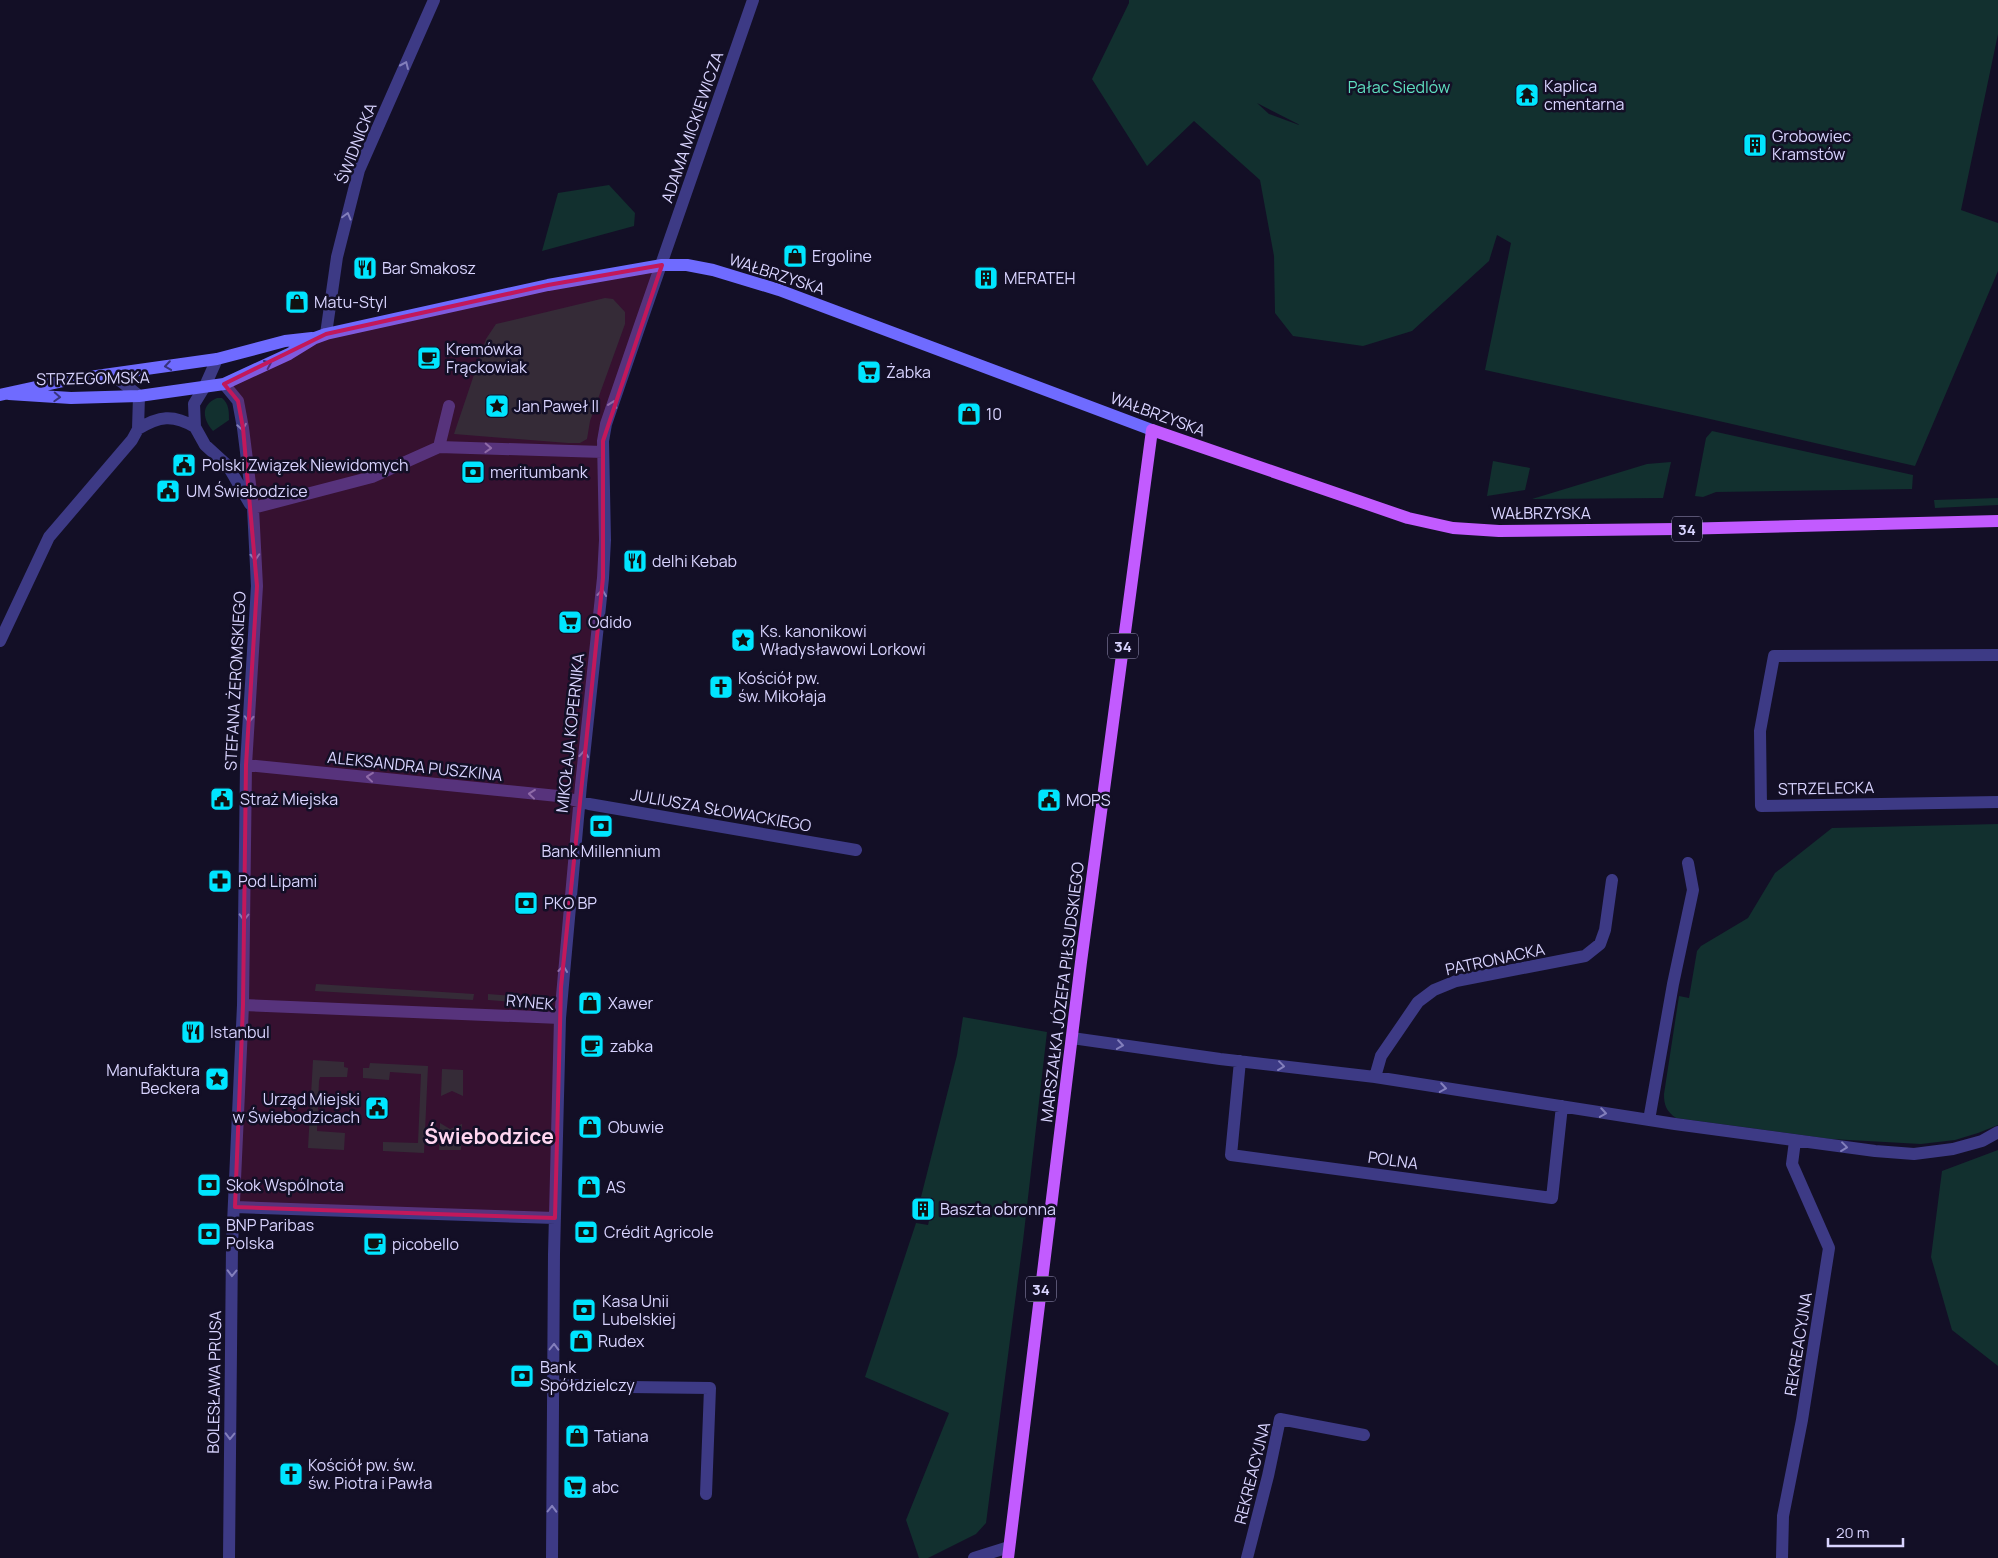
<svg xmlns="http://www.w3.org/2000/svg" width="1998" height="1558" viewBox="0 0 1998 1558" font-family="Manrope,sans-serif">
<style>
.green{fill:#12302f;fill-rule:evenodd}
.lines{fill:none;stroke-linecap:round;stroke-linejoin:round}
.minor-tunnel{stroke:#312d47;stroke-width:12;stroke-dasharray:12 6;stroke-linecap:butt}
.minor{stroke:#3d3a85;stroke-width:12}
.tertiary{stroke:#3d3a85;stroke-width:12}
.secondary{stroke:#6f6bff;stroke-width:12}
.primary{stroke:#c25bff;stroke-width:12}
.oneway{stroke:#837fbc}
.oneway2{stroke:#38347d}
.marked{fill:#c2185b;fill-opacity:0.2;stroke:#c2185b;stroke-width:4;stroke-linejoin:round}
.labels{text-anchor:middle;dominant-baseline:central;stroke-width:5;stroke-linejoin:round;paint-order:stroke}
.shield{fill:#130f26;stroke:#9e99be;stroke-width:1}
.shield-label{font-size:15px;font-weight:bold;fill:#d9d4ff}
.poi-label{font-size:16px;fill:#d9d4ff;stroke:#130f26;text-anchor:start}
.park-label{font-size:16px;fill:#5fe0c0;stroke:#130f26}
.street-label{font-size:16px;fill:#d9d4ff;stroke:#130f26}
.district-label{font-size:21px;font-weight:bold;fill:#ffd6f0;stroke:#130f26}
</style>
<rect width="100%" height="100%" fill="#130f26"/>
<path class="green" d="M 1129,0 L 1998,0 L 1998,34 L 1961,210 L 1998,223 L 1998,271 L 1915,466 L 1697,416 L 1485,370 L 1511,243 L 1497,235 L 1489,261 L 1412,331 L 1363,346 L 1293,336 L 1275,313 L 1274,256 L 1260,180 L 1194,121 L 1147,166 L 1092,79 L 1129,3 ZM 1257,103 L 1298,124 L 1299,125 L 1269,114 Z
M 609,185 L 635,213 L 634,226 L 542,251 L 558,193 Z
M 605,298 L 613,299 L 625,312 L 625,324 L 590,421 L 587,439 L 580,443 L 568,443 L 454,434 L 486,339 L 496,324 Z
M 217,398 L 222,398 C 229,404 229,411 229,420 L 213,431 C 202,418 201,405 217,398 Z
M 1712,431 L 1913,475 L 1912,489 L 1716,492 L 1703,497 L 1695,496 L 1706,438 Z
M 1493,461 L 1530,468 L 1525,490 L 1487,496 Z
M 1671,462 L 1663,498 L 1532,499 L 1647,464 Z
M 1998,498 L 1998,505 L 1935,508 L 1934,500 Z
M 1998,824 L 1998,1125 L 1978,1133 L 1955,1140 L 1921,1144 L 1831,1139 L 1676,1118 C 1666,1111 1664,1105 1664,1094 L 1679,996 L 1689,998 L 1697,951 L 1701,946 L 1748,918 L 1775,873 L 1832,828 Z
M 316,984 L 474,994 L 473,1000 L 315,991 Z
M 488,994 L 528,997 L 528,1003 L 488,1000 Z
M 963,1017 L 1047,1032 L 1023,1241 L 986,1523 L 976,1534 L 928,1558 L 919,1558 L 906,1520 L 949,1413 L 865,1377 L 916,1223 L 928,1225 L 934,1200 L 921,1197 L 957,1055 Z
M 313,1060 L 344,1062 L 344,1067 L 348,1068 L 347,1077 L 320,1077 L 319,1081 L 317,1131 L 345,1133 L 344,1150 L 308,1148 Z
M 370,1063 L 428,1066 L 424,1153 L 383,1151 L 383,1142 L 418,1143 L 421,1074 L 390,1072 L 389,1080 L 363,1078 L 363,1068 L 369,1068 Z
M 442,1069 L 463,1070 L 463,1096 L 452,1091 L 441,1096 Z
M 440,1123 L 450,1129 L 462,1124 L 461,1150 L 439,1150 Z
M 1998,1150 L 1998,1366 L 1952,1330 L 1931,1257 L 1942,1171 Z"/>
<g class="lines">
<path class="minor-tunnel" d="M 578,1385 L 629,1387"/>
<path class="minor" d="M 217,359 L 205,386 L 194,404 L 195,427 L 205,445 L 228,466 L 250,504
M 224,384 L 238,401 L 243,428 L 253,508 L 257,586 L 246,765 L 243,1005 L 232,1245 L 229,1558
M 138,429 C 159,416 173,414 195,427
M 439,447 L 449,406
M 253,508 L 372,477 L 439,447 L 603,452
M 0,641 L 49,537 L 132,440 L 138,429 L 139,396 L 112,374
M 1998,655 L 1774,656 L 1760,731 L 1761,806 L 1998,802
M 246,765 L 558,796 L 589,804 L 856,850
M 243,1005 L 560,1018
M 1072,1038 L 1220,1059 L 1375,1077 L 1675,1124 L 1875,1151 L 1914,1154 L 1953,1149 L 1982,1141 L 1998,1132
M 1240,1061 L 1231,1155 L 1552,1198 L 1562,1106
M 1375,1077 L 1381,1056 L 1418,1002 L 1434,990 L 1456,981 L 1585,956 L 1600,944 L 1605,930 L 1612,880
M 1649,1120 L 1673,984 L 1693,890 L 1688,863
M 235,1207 L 555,1218
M 553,1386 L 578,1385
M 629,1387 L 710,1388 L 706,1494
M 552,1558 L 554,1254 L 560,1018 L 581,785 L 603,578 L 605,540 L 603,441 L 606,424 L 639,328 L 753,0
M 974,1558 L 1009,1547
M 1247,1558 L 1268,1476 L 1280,1419 L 1364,1435
M 1782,1558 L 1783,1516 L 1802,1420 L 1829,1248 L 1792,1164 L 1795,1141"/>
<path class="tertiary" d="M 326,334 L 337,257 L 359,170 L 434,0"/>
<path class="secondary" d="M 9,394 L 71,398 L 139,396 L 224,384 L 289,354 L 315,338 L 326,334 L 548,285 L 662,265 L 687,265 L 713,270 L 779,290 L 1152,430
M 0,395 L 68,380 L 217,359 L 285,341 L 312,338"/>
<path class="primary" d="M 1008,1558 L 1081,962 L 1152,430 L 1408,518 L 1453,528 L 1499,531 L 1677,529 L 1998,521"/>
</g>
<defs><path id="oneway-chevron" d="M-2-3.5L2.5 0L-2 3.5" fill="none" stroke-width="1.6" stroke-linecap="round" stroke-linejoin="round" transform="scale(1.25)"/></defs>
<g class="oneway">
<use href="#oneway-chevron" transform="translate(405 65) rotate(-66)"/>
<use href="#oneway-chevron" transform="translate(347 216) rotate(-75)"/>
<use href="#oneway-chevron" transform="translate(613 404) rotate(-71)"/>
<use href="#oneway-chevron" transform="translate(242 427) rotate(81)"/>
<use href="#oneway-chevron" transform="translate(488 448) rotate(2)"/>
<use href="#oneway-chevron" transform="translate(255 557) rotate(87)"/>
<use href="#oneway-chevron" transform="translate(602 593) rotate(-84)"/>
<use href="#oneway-chevron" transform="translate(249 719) rotate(93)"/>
<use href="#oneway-chevron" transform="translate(584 754) rotate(-84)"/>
<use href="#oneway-chevron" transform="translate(370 777) rotate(-174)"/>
<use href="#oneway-chevron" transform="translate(532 794) rotate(-174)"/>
<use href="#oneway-chevron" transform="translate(244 917) rotate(91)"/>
<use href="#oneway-chevron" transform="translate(563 969) rotate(-84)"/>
<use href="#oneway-chevron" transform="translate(1120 1045) rotate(8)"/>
<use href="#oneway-chevron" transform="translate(1281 1066) rotate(7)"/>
<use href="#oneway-chevron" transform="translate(1443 1088) rotate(9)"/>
<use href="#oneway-chevron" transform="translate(1603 1113) rotate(9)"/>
<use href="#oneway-chevron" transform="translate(1844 1147) rotate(7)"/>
<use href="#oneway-chevron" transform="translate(232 1273) rotate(91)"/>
<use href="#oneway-chevron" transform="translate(554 1347) rotate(-89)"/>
<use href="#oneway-chevron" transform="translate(230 1436) rotate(91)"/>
<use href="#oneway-chevron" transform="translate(552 1509) rotate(-89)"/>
</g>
<g class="oneway2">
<use href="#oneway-chevron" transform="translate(268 364) rotate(-25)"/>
<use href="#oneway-chevron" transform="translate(168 366) rotate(172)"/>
<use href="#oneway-chevron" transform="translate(57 397) rotate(3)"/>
</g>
<path class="marked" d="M 662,265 L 603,441 L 603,578 L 561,987 L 555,1218 L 235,1207 L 243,1005 L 246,765 L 257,586 L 243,428 L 238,401 L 224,384 L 326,334 L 548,285 Z"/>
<defs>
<g id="temple-square" transform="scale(1.25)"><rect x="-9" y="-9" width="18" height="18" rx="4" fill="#00e5ff" stroke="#130f26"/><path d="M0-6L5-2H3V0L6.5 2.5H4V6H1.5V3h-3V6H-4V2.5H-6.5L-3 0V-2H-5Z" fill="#111"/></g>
<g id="building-square" transform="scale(1.25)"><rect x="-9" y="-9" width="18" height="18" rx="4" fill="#00e5ff" stroke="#130f26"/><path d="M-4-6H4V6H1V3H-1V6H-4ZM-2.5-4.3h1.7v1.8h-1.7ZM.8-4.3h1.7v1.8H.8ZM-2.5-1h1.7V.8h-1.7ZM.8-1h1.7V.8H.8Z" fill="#111"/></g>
<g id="shop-square" transform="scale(1.25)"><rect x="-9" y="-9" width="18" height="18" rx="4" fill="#00e5ff" stroke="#130f26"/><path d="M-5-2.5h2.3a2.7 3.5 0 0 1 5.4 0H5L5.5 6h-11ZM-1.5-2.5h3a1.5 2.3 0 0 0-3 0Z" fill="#111"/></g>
<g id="restaurant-square" transform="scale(1.25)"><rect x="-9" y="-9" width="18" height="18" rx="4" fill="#00e5ff" stroke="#130f26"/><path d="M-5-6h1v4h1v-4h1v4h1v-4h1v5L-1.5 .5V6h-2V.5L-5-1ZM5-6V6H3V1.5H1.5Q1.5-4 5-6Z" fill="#111"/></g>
<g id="cafe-square" transform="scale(1.25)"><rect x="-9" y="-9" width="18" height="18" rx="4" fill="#00e5ff" stroke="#130f26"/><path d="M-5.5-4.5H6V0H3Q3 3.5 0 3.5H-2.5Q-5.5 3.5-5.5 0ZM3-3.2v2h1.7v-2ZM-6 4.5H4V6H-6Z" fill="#111"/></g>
<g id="supermarket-square" transform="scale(1.25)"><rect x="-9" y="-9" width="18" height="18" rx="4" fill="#00e5ff" stroke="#130f26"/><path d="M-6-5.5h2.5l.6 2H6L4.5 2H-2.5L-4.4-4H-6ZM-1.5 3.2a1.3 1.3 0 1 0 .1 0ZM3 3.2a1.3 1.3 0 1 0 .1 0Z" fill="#111"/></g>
<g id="sight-square" transform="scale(1.25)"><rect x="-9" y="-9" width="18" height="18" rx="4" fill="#00e5ff" stroke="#130f26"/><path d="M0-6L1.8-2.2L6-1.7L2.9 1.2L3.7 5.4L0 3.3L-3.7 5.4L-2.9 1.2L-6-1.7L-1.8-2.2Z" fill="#111"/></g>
<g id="civic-square" transform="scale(1.25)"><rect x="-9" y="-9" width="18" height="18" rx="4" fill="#00e5ff" stroke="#130f26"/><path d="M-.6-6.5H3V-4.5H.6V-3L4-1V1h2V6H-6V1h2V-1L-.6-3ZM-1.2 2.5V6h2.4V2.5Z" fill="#111"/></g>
<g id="bank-square" transform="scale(1.25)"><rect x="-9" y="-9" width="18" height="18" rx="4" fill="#00e5ff" stroke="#130f26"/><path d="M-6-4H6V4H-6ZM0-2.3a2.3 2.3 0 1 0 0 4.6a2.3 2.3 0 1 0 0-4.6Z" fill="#111"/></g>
<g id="church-square" transform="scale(1.25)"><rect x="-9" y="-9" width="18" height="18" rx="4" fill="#00e5ff" stroke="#130f26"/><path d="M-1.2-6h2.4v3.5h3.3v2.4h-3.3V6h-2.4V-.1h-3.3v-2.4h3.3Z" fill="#111"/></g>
<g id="pharmacy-square" transform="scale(1.25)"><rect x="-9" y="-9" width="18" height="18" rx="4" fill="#00e5ff" stroke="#130f26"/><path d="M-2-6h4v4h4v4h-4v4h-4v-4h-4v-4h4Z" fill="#111"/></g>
</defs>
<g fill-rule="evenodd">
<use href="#temple-square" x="1527" y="95"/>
<use href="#building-square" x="1755" y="145"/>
<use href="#shop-square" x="795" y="256"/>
<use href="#restaurant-square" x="365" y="268"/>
<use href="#building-square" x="986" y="278"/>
<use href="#shop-square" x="297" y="302"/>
<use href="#cafe-square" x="429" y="358"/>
<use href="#supermarket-square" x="869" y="372"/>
<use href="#sight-square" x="497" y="406"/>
<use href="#shop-square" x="969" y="414"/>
<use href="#civic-square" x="184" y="465"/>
<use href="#bank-square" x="473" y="472"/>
<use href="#civic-square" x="168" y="491"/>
<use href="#restaurant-square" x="635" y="561"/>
<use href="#supermarket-square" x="570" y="622"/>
<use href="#sight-square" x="743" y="640"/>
<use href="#church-square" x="721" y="687"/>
<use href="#civic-square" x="222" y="799"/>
<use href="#civic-square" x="1049" y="800"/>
<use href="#bank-square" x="601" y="826"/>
<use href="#pharmacy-square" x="220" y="881"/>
<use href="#bank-square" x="526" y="903"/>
<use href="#shop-square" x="590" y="1003"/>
<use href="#restaurant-square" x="193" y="1032"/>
<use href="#cafe-square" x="592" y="1046"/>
<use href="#sight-square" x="217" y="1079"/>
<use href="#civic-square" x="377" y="1108"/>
<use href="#shop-square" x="590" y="1127"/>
<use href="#bank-square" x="209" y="1185"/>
<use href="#shop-square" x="589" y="1187"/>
<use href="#building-square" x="923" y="1209"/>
<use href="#bank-square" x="586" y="1232"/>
<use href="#bank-square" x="209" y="1234"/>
<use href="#cafe-square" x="375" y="1244"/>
<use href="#bank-square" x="584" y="1310"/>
<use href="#shop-square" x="581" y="1341"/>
<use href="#bank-square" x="522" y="1376"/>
<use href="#shop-square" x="577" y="1436"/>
<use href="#church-square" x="291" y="1474"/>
<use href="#supermarket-square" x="575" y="1487"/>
</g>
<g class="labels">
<g class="shield">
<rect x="1672" y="516.5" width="30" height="25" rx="4"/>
<rect x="1108" y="633.5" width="30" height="25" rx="4"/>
<rect x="1026" y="1276.5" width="30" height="25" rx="4"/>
</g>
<g class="shield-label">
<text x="1687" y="529">34</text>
<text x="1123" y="646">34</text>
<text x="1041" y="1289">34</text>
</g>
<g class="poi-label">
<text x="1544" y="86">Kaplica<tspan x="1544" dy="18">cmentarna</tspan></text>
<text x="1772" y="136">Grobowiec<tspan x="1772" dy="18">Kramstów</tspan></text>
<text x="812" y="256">Ergoline</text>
<text x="382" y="268">Bar Smakosz</text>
<text x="1004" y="278">MERATEH</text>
<text x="314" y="302">Matu-Styl</text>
<text x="446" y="349">Kremówka<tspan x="446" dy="18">Frąckowiak</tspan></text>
<text x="886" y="372">Żabka</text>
<text x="514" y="406">Jan Paweł II</text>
<text x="986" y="414">10</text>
<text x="202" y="465">Polski Związek Niewidomych</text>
<text x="490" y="472">meritumbank</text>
<text x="186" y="491">UM Świebodzice</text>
<text x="652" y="561">delhi Kebab</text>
<text x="588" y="622">Odido</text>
<text x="760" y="631">Ks. kanonikowi<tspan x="760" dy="18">Władysławowi Lorkowi</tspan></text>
<text x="738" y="678">Kościół pw.<tspan x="738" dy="18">św. Mikołaja</tspan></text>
<text x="240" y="799">Straż Miejska</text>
<text x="1066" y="800">MOPS</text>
<text x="601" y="851" text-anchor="middle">Bank Millennium</text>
<text x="238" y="881">Pod Lipami</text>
<text x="544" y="903">PKO BP</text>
<text x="608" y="1003">Xawer</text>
<text x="210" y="1032">Istanbul</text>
<text x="610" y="1046">zabka</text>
<text x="200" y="1070" text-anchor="end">Manufaktura<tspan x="200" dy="18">Beckera</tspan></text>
<text x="360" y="1099" text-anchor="end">Urząd Miejski<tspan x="360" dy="18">w Świebodzicach</tspan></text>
<text x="608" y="1127">Obuwie</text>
<text x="226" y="1185">Skok Wspólnota</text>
<text x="606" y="1187">AS</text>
<text x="940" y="1209">Baszta obronna</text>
<text x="226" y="1225">BNP Paribas<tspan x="226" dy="18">Polska</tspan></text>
<text x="604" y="1232">Crédit Agricole</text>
<text x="392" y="1244">picobello</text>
<text x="602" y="1301">Kasa Unii<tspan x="602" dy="18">Lubelskiej</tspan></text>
<text x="598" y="1341">Rudex</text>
<text x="540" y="1367">Bank<tspan x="540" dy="18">Spółdzielczy</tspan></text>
<text x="594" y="1436">Tatiana</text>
<text x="308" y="1465">Kościół pw. św.<tspan x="308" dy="18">św. Piotra i Pawła</tspan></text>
<text x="592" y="1487">abc</text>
</g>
<g class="park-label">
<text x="1399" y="87">Pałac Siedlów</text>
</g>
<g class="street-label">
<text transform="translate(692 127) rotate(-71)">ADAMA MICKIEWICZA</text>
<text transform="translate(356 143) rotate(-69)">ŚWIDNICKA</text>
<text transform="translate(777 274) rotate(18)">WAŁBRZYSKA</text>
<text transform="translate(93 378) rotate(-1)">STRZEGOMSKA</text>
<text transform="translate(1158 414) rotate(20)">WAŁBRZYSKA</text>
<text x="1541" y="513">WAŁBRZYSKA</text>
<text transform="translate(235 681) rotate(-87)">STEFANA ŻEROMSKIEGO</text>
<text transform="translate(570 733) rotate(-84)">MIKOŁAJA KOPERNIKA</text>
<text transform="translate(415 766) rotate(6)">ALEKSANDRA PUSZKINA</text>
<text transform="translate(1826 788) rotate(-1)">STRZELECKA</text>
<text transform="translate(721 810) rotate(10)">JULIUSZA SŁOWACKIEGO</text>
<text transform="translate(1495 959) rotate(-12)">PATRONACKA</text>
<text transform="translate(1062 992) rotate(-83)">MARSZAŁKA JÓZEFA PIŁSUDSKIEGO</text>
<text transform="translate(530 1002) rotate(5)">RYNEK</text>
<text transform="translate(1393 1160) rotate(8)">POLNA</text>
<text transform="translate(1798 1344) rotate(-81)">REKREACYJNA</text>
<text transform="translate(214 1382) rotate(-89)">BOLESŁAWA PRUSA</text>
<text transform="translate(1252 1473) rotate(-76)">REKREACYJNA</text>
</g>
<g class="district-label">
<text x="489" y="1136">Świebodzice</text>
</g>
</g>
<path d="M1828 1538v8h75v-8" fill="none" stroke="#d9d4ff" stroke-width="2.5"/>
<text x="1836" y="1538" font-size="15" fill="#d9d4ff" stroke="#130f26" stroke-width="4" paint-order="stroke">20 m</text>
</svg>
